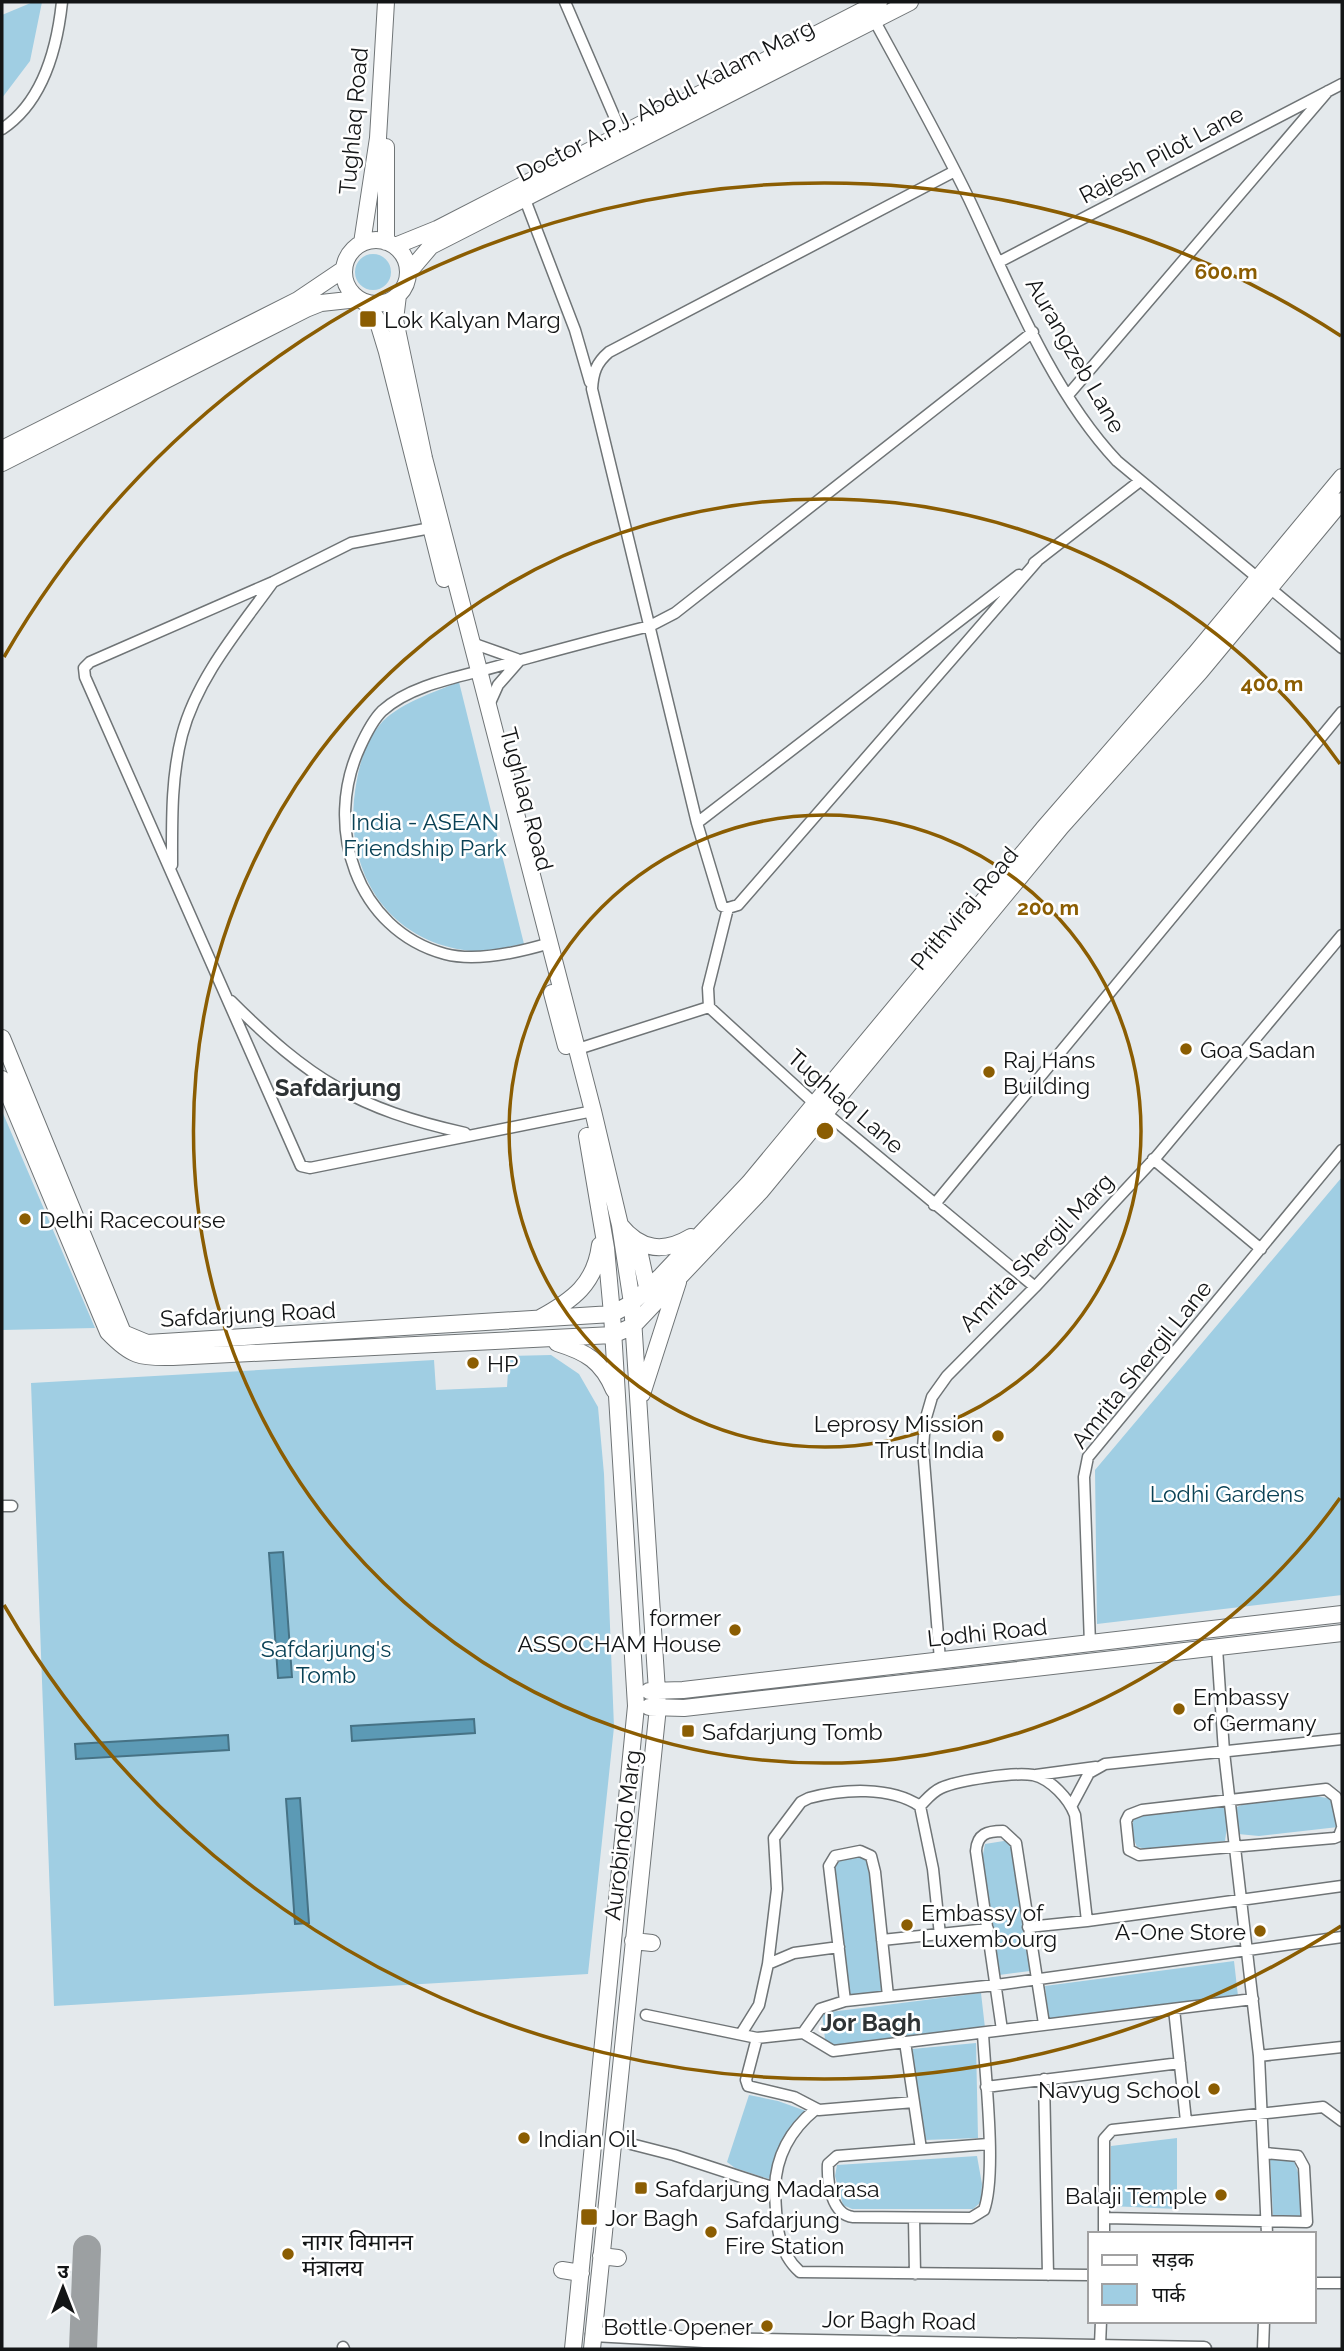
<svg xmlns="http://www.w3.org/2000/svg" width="1344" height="2351" viewBox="0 0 1344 2351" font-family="Raleway,'Noto Sans Devanagari',sans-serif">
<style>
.green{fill:#a0cee3}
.water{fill:#5c9ab5;stroke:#467285;stroke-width:2}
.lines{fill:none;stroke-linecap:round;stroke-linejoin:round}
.taxiway{stroke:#9ca0a2;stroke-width:28}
.minor-casing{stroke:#6f7476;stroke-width:13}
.tertiary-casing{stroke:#6f7476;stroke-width:17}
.secondary-casing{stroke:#6f7476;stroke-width:18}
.minor{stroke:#fff;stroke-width:10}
.tertiary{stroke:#fff;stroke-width:14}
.secondary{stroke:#fff;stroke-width:16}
.ring{fill:none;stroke:#8b5d02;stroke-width:3.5}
.poi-dot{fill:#8b5d02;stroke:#fff;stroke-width:2.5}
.labels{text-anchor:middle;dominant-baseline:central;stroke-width:5;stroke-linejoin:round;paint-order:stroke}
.street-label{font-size:23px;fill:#131516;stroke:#fff}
.poi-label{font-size:23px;fill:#131516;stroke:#fff;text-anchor:start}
.park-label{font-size:23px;fill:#094155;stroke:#fff}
.neighbourhood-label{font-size:24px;font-weight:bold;fill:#2e3335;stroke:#fff}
.centre{fill:#8b5d02;stroke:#fff;stroke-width:3.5}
.ring-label{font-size:21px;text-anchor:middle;font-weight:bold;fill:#8b5d02;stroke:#fff;stroke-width:5;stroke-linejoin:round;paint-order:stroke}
</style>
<rect width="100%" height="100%" fill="#e4e9ec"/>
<path class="green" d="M 33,2 L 42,2 L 30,61 L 2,98 L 2,15 Z
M355 272a18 18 0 1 1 36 0a18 18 0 1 1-36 0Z
M 459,682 L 524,944 C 508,946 488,953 471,951 C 391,943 347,877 354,800 C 357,773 363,742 383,721 C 403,702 434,692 459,682 Z
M 2,1111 L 95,1328 L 2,1330 Z
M 1342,1177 L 1342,1595 L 1097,1624 L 1095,1470 Z
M 551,1355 L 579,1374 L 598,1407 L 604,1474 L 614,1727 L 588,1974 L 54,2006 L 31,1383 L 434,1360 L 436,1390 L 507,1387 L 509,1356 Z
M 1308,1795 L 1334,1799 L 1338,1827 L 1259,1836 L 1238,1834 L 1237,1807 L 1246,1803 Z
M 1225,1806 L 1228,1820 L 1225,1841 L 1147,1849 L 1137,1847 L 1131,1833 L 1134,1816 Z
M 1010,1840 L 1030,1971 L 999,1975 L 982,1859 L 985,1844 Z
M 860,1856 L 868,1858 L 884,1993 L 848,1996 L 832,1863 Z
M 1234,1961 L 1238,1996 L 1049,2020 L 1045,1986 Z
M 981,1993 L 985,2028 L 826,2048 L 822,2013 Z
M 976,2043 L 978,2138 L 925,2140 L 912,2049 Z
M 749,2095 L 778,2101 L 806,2111 L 786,2136 L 769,2179 L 735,2168 L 727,2162 Z
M 1177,2138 L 1177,2209 L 1110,2206 L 1111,2146 Z
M 977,2156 L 982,2184 L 981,2202 L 973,2209 L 852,2209 L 843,2205 L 835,2176 L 837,2165 Z
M 1270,2159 L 1294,2161 L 1302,2184 L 1303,2214 L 1298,2218 L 1273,2215 Z"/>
<path class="water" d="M 283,1552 L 292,1677 L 278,1678 L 269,1553 Z
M 474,1719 L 475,1733 L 352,1741 L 351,1726 Z
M 228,1735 L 229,1750 L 76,1759 L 75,1744 Z
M 300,1798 L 309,1923 L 295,1924 L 286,1799 Z"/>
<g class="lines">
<path class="taxiway" d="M 83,2349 L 87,2249"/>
<g class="minor-casing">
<path id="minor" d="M 565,2 L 621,132
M 872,16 C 905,77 939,137 969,199 C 1010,286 1051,391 1117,461 L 1342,648
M 2,129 C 43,102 57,49 62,2
M 955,171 L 609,352 C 596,363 593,373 592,389 L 697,823 L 722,906 L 728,908 L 738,905 L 1039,559
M 524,197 L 575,330 L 590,382
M 999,262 L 1342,84
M 1069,394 L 1328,91
M 436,527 L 351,543 L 273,582 L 90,662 L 84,668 L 85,677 L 301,1166 L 310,1168 L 593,1111
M 1034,563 L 1140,481
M 472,643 L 517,659
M 489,705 L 498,685 L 520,660
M 697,823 L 1019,575
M 172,865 C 172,821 171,778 182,735 C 197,678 239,629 273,582
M 728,908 L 708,988 L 709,1007 L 815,1104 L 1035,1287
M 550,943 C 520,952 476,962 445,954 C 356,930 323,826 360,747 C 365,736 373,720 382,711 C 407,688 448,679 480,671 C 536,656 593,640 650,626 L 675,613 L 1033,332
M 231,1001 C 309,1079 357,1109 465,1133
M 578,1049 L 709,1007
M 1153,1159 L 1261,1249
M 934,1205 L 1342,712
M 2,1506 L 12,1506
M 1090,1644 L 1084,1477 L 1088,1457 L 1342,1150
M 1217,1648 L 1224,1752 L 1259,2056 L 1267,2234
M 940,1660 L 923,1448 L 925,1421 L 932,1397 L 947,1376 L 1035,1287 L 1157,1156 L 1342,935
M 1036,1775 L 1096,1767
M 1072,1805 L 1089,1773 L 1105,1764 L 1342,1739
M 920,1806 C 927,1799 932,1792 941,1788 C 959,1780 1013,1772 1033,1775 C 1051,1779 1069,1799 1075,1815 L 1087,1921 L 1342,1886
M 1342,1825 L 1336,1797 L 1326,1789 L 1142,1810 L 1129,1815 L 1126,1821 L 1129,1850 L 1139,1855 L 1334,1838 L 1339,1836 L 1342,1828
M 1028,1927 L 1087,1921
M 882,1940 L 988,1929
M 768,1964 L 794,1953 L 839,1947
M 845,2001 L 829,1866 L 835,1856 L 860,1851 L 871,1856 L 875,1872 L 888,1996
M 1174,2009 L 1186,2121
M 646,2015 L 757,2038 L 803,2033 L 833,2051 L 1253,1999
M 1002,2030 L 976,1851 C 977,1834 987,1831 1003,1831 L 1016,1843 L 1044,2024
M 803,2033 L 820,2009 L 845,2001 L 996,1985 L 1342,1937
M 983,2033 C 985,2075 997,2174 984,2210 L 971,2218 L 853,2217 C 832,2215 827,2183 828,2164 L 837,2156 L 988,2144
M 741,2034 L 759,2005 L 768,1964 L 777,1889 L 774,1838 L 801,1802 L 809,1798 C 843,1789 890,1786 920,1806 L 933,1869 L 940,1935
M 757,2038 L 746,2080 L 748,2086 L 794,2097 L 819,2110 L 914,2102
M 905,2042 L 921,2149
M 1259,2056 L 1342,2047
M 1044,2079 L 1048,2275
M 986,2087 L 1180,2063
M 631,2144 L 674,2155 L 775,2188 C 776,2219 776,2251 800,2272 L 1090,2275
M 775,2188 C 776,2156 790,2130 816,2109
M 914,2218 L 915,2274
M 1104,2218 L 1307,2222 L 1304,2167 L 1298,2156 L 1265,2153
M 1104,2234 L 1104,2139 L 1112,2130 L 1323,2107 L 1342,2121
M 1314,2283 L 1342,2283
M 1100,2345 L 1101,2321
M 343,2347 L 344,2349
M 1263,2349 L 1264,2321"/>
</g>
<g class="tertiary-casing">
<path id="tertiary" d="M 593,2334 L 704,2340 L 1204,2349"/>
</g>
<g class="secondary-casing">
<path id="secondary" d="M344 272a32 32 0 1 1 64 0a32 32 0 1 1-64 0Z
M 386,242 L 386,147
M 362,243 L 378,138 L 386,2
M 395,246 L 437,229 L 879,2
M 408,273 L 431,246 L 910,2
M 398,295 L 395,320 L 424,458 L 593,1111 L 620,1225 L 632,1303 L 658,1707 L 592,2349
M 366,303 L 377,319 L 387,352 L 444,579
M 2,449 L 298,300 L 344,269
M 2,463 L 306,309 L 321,303 L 358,299
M 552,993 L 566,1046
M 2,1038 L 123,1333 L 147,1343 L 612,1314 L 632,1303 L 661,1276 L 749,1183 L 1043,829 L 1195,654 L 1342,477
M 2,1079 L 108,1332 C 131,1356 140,1358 173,1357 L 613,1335 L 633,1326 L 761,1191 L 1061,827 L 1200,672 L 1342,501
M 620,1225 C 641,1251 664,1253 691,1237
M 637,1241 L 647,1287
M 540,1318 C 573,1300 595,1284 600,1245
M 557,1343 C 586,1352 602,1361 614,1390
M 642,1394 L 678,1282
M 649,1691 L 683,1690 L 1342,1614
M 649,1707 L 684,1708 L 1342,1633
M 633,1941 L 652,1943
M 601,2256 L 618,2258
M 562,2270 L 581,2273
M 573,2349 L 636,1706 L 612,1314 L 606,1248 L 587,1136"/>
</g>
<use href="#minor" class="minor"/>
<use href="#tertiary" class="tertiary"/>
<use href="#secondary" class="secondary"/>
</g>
<g class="ring">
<circle cx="825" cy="1131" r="316"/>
<path d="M1340 1498A632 632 0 1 1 1340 764"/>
<path d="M1341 1926A948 948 0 0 1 4 1605M4 657A948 948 0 0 1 1341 336"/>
</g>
<g class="poi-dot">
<rect x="359" y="310" width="18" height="18" rx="3.5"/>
<circle cx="1186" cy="1049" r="7"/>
<circle cx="989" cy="1072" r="7"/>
<circle cx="25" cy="1219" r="7"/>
<circle cx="473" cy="1363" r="7"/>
<circle cx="998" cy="1436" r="7"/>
<circle cx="735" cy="1630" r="7"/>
<circle cx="1179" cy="1709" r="7"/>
<rect x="681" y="1724" width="14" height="14" rx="3.5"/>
<circle cx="907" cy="1925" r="7"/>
<circle cx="1260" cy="1931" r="7"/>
<circle cx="1214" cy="2089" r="7"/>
<circle cx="524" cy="2138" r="7"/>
<rect x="634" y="2181" width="14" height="14" rx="3.5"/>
<circle cx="1221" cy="2195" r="7"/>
<rect x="580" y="2208" width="18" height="18" rx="3.5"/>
<circle cx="711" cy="2232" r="7"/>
<circle cx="288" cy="2254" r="7"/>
<circle cx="767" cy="2326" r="7"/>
</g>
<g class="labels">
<g class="street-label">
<text transform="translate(665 100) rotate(-27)">Doctor A.P.J. Abdul Kalam Marg</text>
<text transform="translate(353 121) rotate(-85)">Tughlaq Road</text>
<text transform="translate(1161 154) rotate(-28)">Rajesh Pilot Lane</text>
<text transform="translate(1076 355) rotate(60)">Aurangzeb Lane</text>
<text transform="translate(527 799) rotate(75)">Tughlaq Road</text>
<text transform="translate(964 908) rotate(-50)">Prithviraj Road</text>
<text transform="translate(846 1101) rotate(41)">Tughlaq Lane</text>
<text transform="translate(1036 1252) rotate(-46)">Amrita Shergil Marg</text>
<text transform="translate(248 1314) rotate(-3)">Safdarjung Road</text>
<text transform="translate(1141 1364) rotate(-51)">Amrita Shergil Lane</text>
<text transform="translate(987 1632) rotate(-6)">Lodhi Road</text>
<text transform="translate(622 1835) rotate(-83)">Aurobindo Marg</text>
<text transform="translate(899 2320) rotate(1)">Jor Bagh Road</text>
</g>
<g class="poi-label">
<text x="384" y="319">Lok Kalyan Marg</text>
<text x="1200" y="1049">Goa Sadan</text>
<text x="1003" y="1059">Raj Hans<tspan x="1003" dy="26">Building</tspan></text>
<text x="39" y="1219">Delhi Racecourse</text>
<text x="487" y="1363">HP</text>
<text x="984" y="1423" text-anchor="end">Leprosy Mission<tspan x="984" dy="26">Trust India</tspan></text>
<text x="721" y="1617" text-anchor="end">former<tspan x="721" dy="26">ASSOCHAM House</tspan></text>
<text x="1193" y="1696">Embassy<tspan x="1193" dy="26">of Germany</tspan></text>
<text x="702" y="1731">Safdarjung Tomb</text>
<text x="921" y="1912">Embassy of<tspan x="921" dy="26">Luxembourg</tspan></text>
<text x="1246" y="1931" text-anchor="end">A-One Store</text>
<text x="1200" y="2089" text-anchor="end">Navyug School</text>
<text x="538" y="2138">Indian Oil</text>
<text x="655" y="2188">Safdarjung Madarasa</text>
<text x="1207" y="2195" text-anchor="end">Balaji Temple</text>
<text x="605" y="2217">Jor Bagh</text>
<text x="725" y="2219">Safdarjung<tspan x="725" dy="26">Fire Station</tspan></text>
<text x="302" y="2241">नागर विमानन<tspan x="302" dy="26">मंत्रालय</tspan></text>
<text x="753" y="2326" text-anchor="end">Bottle Opener</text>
</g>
<g class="park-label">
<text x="425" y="821">India - ASEAN<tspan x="425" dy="26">Friendship Park</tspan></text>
<text x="1227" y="1493">Lodhi Gardens</text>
<text x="326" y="1648">Safdarjung's<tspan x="326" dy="26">Tomb</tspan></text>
</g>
<g class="neighbourhood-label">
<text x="338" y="1087">Safdarjung</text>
<text x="871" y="2022">Jor Bagh</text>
</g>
</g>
<circle cx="825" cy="1131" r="10" class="centre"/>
<g class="ring-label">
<text x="1226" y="279">600 m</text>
<text x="1272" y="691">400 m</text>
<text x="1048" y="915">200 m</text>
</g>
<rect width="1344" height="2351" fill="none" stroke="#131516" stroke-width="7"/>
<rect x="1088" y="2232" width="228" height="91" fill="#ffffff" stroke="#a1a1a2" stroke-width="2"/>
<rect x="1102" y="2255" width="35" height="10" fill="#ffffff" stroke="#a1a1a2" stroke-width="2"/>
<text x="1152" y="2267" font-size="21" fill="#131516">सड़क</text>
<rect x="1102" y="2284" width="35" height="21" fill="#a0cee3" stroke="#a1a1a2" stroke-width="2"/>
<text x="1152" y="2302" font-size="21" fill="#131516">पार्क</text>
<g transform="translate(63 2288)" stroke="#ffffff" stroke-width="5" paint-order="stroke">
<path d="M0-5L12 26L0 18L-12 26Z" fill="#131516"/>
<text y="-10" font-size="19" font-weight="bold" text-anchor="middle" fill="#131516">उ</text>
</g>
</svg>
